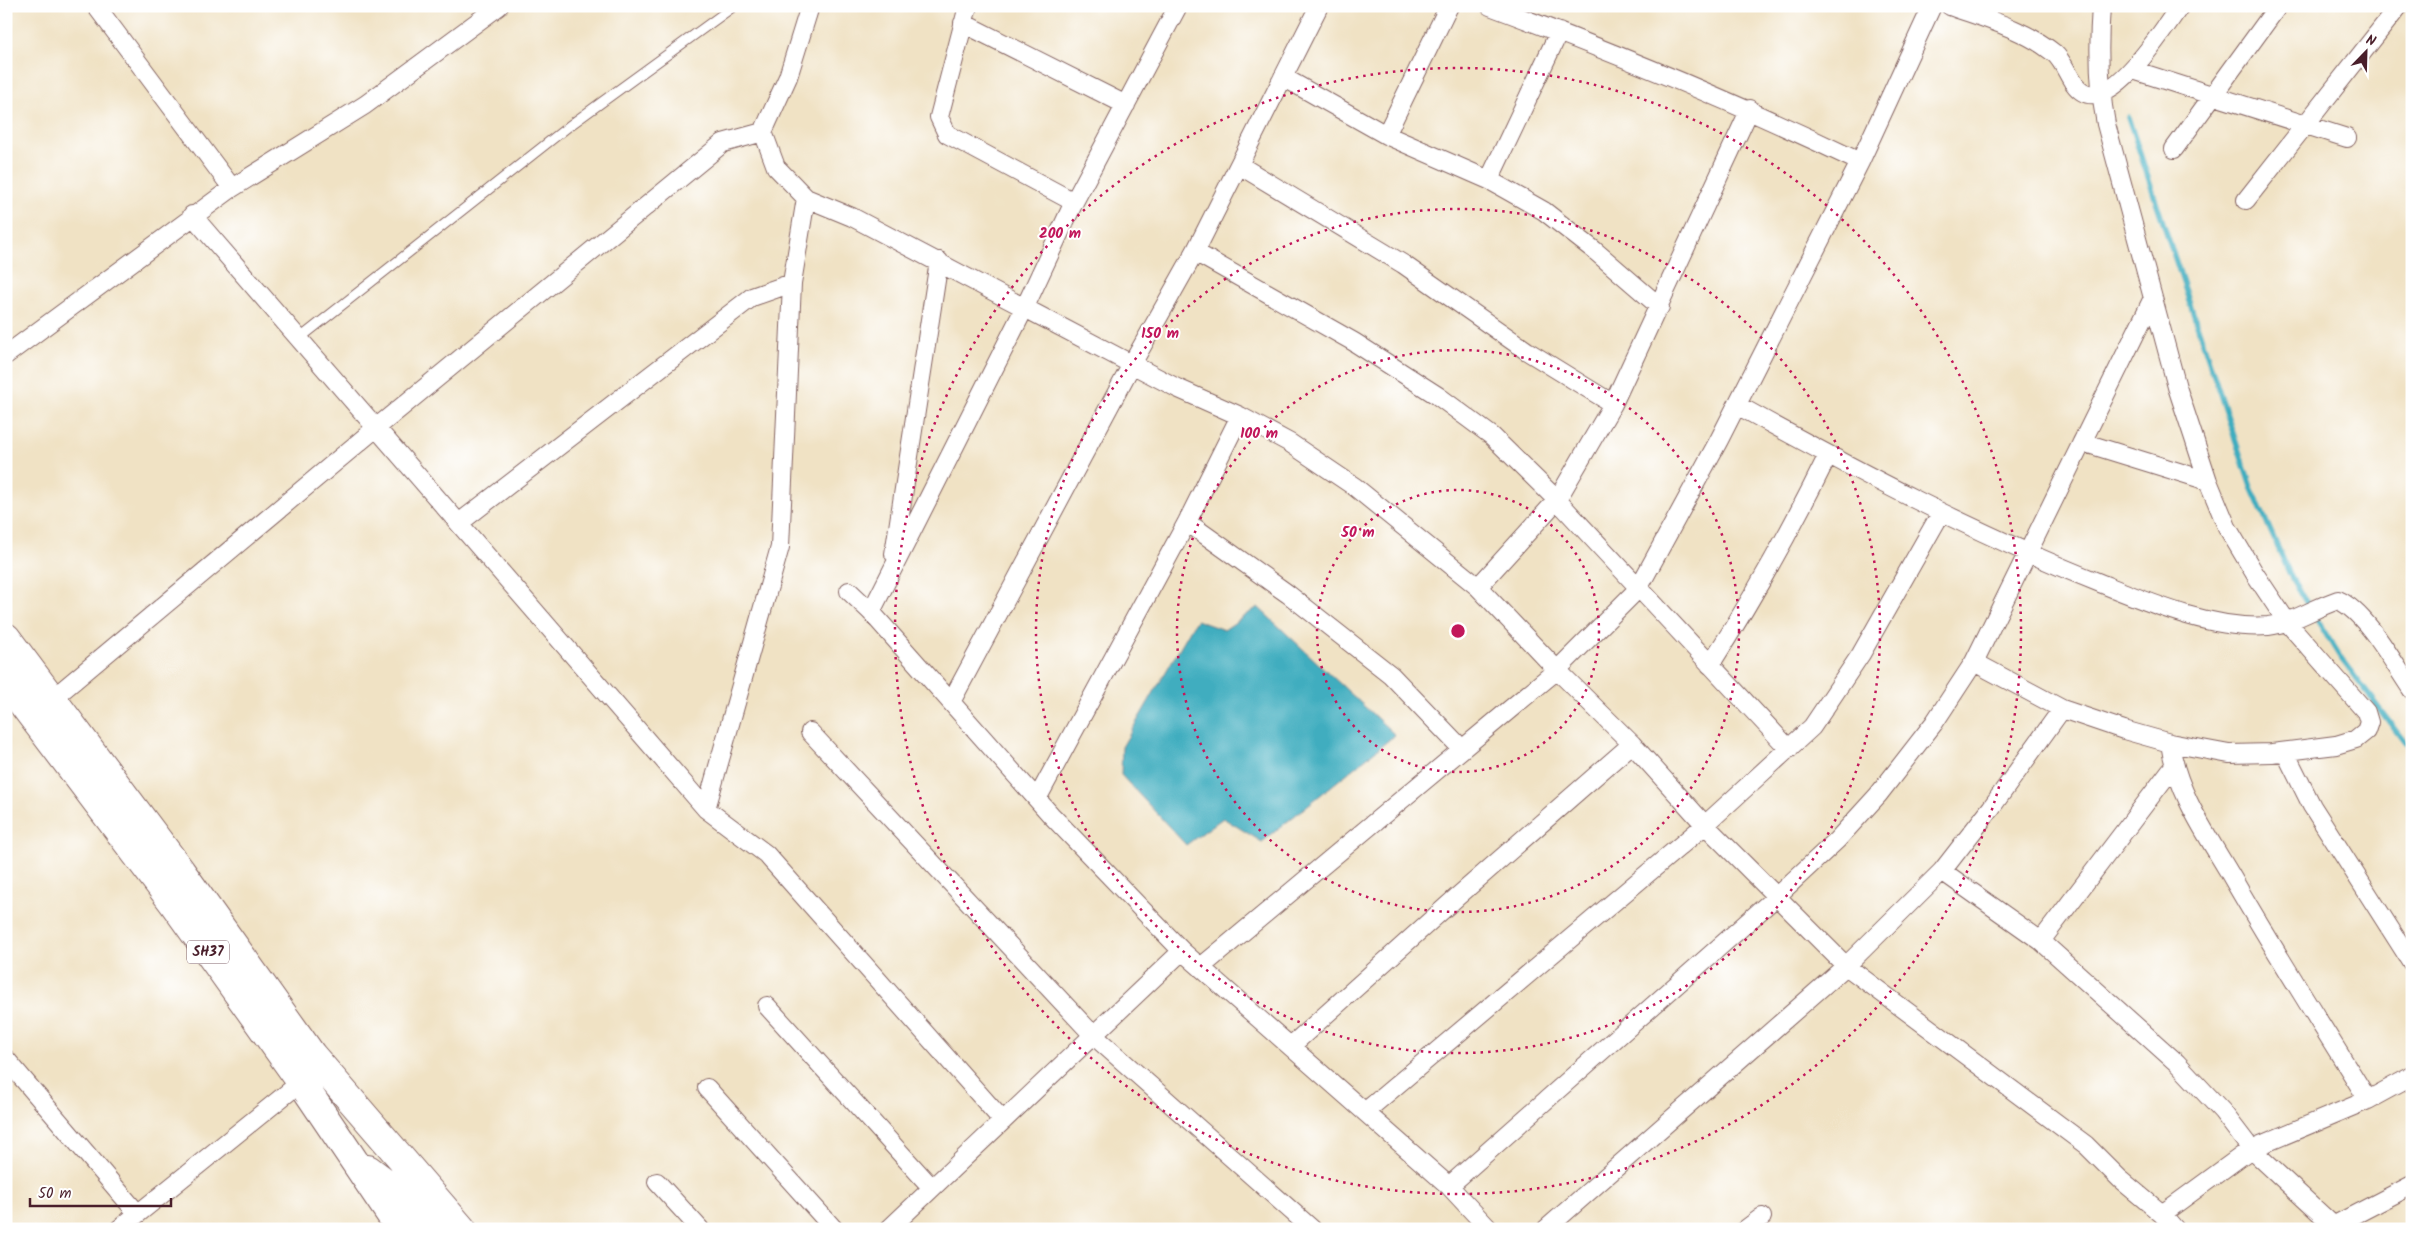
<svg xmlns="http://www.w3.org/2000/svg" width="2418" height="1235" viewBox="0 0 2418 1235" font-family="Kalam,sans-serif">
<style>
.water{fill:#41adbf;stroke:#466675}
.lines{fill:none;stroke-linecap:round;stroke-linejoin:round}
.stream{stroke:#41adbf;stroke-width:5.5}
.lane-casing{stroke:#846361;stroke-width:11}
.street-casing{stroke:#846361;stroke-width:20}
.primary-casing{stroke:#846361;stroke-width:30}
.lane{stroke:#fff;stroke-width:9}
.street{stroke:#fff;stroke-width:18}
.primary{stroke:#fff;stroke-width:28}
.ring{fill:none;stroke:#c2185b;stroke-width:2.5;stroke-dasharray:2.5 5}
.labels{text-anchor:middle;dominant-baseline:central;stroke-width:4;stroke-linejoin:round;paint-order:stroke}
.shield{fill:#fff;stroke:#80626b;stroke-width:1}
.shield-label{font-size:14px;font-weight:bold;fill:#4a1f2b}
.centre{fill:#c2185b;stroke:#fff;stroke-width:2.5}
.ring-label{font-size:15px;text-anchor:middle;font-weight:bold;fill:#c2185b;stroke:#fff;stroke-width:4;stroke-linejoin:round;paint-order:stroke}
</style>
<rect width="100%" height="100%" fill="#fff"/>
<filter id="ink" filterUnits="userSpaceOnUse"><feTurbulence type="fractalNoise" baseFrequency=".02" numOctaves="2"/><feDisplacementMap in="SourceGraphic" scale="10" xChannelSelector="R" yChannelSelector="G"/><feConvolveMatrix kernelMatrix="1 2 1 2 8 2 1 2 1" color-interpolation-filters="sRGB"/></filter>
<filter id="wash" filterUnits="userSpaceOnUse"><feTurbulence type="fractalNoise" baseFrequency=".0096" numOctaves="4" result="noise"/><feDisplacementMap in="SourceGraphic" scale="20" xChannelSelector="R" yChannelSelector="G"/><feGaussianBlur stdDeviation="1.12" result="paint"/><feColorMatrix in="noise" values="0 0 0 0 0 0 0 0 0 0 0 0 0 0 0 0 0 1.4 0 .05"/><feComposite in="paint" operator="in"/></filter>
<g filter="url(#wash)">
<rect width="100%" height="100%" fill="#f0e2c4"/>
<path class="water" d="M 1258,607 L 1395,735 L 1262,842 L 1223,818 L 1186,845 L 1121,775 L 1122,747 L 1196,620 L 1224,630 Z"/>
<g class="lines">
<path class="stream" d="M 2128,117 L 2251,487 L 2292,579 L 2340,657 L 2412,752"/>
</g>
</g>
<g filter="url(#ink)">
<g class="lines">
<g class="lane-casing">
<path id="lane" d="M 299,339 L 569,126 L 734,6"/>
</g>
<g class="street-casing">
<path id="street" d="M 810,6 L 788,77 L 763,132 L 776,167 L 806,198 L 852,217 L 1177,388 L 1240,416 L 1290,443 L 1355,487 L 1478,587 L 1557,670 L 1632,744 L 1705,825 L 1846,966 L 2086,1145 L 2120,1179 L 2162,1214 L 2175,1229
M 968,6 L 939,117 L 947,134 L 1074,202
M 1490,6 C 1616,53 1739,104 1860,162
M 1950,6 C 1986,19 2024,29 2054,53 C 2066,63 2070,85 2083,92 C 2114,109 2165,27 2180,6
M 963,23 L 1126,105
M 2133,70 L 2347,138
M 1283,77 L 1386,135 L 1489,180 L 1544,211 L 1594,250 L 1660,307
M 1386,135 L 1449,6
M 2174,149 L 2278,6
M 1239,165 L 1403,264 L 1527,351 L 1613,404
M 1489,180 L 1559,32
M 232,188 L 365,105 L 499,6
M 2246,200 L 2399,6
M 192,215 L 706,809 L 766,854 L 1003,1121
M 1195,252 L 1354,342 L 1438,396 L 1492,436 L 1557,500 L 1789,749
M 6,355 L 232,188 L 96,6
M 1737,405 C 1855,470 1974,533 2100,583 C 2150,603 2213,630 2268,626 C 2293,623 2314,608 2338,600 C 2366,612 2394,664 2412,690
M 2082,442 L 2208,481
M 1187,522 L 1288,594 L 1391,675 L 1462,749
M 459,523 L 752,297 L 792,283
M 894,554 L 939,261
M 1478,587 L 1557,500 L 1613,404 L 1750,109
M 849,591 L 871,612 L 1051,815 L 1182,951 L 1449,1186 L 1489,1229
M 871,612 L 1025,307 L 1074,202 L 1178,6
M 1974,662 L 2062,709 L 2124,730 L 2170,743 L 2229,754 L 2272,753 L 2336,745 L 2356,739 L 2366,731 L 2369,722 L 2366,712 L 2287,622 L 2255,574 L 2227,527 L 2208,481 L 2177,387 L 2106,124 C 2098,84 2098,47 2101,6
M 1710,665 C 1754,597 1792,528 1828,455
M 951,702 L 1132,364 L 1195,252 L 1319,6
M 45,705 L 376,428 L 723,143 L 763,132
M 810,732 L 1093,1035 L 1312,1229
M 2170,743 C 2177,794 2208,836 2233,879 C 2276,954 2323,1027 2368,1100
M 2285,752 L 2312,806 L 2412,963
M 1037,799 L 1187,522 L 1240,416
M 706,809 L 780,547 L 792,283 L 806,198
M 1942,871 L 2041,941 L 2177,1063 L 2222,1111 L 2251,1149 L 2337,1229
M 2041,941 L 2173,767
M 1201,967 L 1557,670 L 1638,589 L 1719,440 L 1860,162 L 1932,6
M 767,1006 L 932,1188
M 1292,1045 L 1457,897 L 1632,744
M 6,1059 L 138,1214
M 707,1088 L 834,1229
M 1366,1111 L 1705,825 L 1812,727 L 1861,654 L 1941,513
M 657,1182 L 700,1229
M 1449,1186 L 1777,896 L 1837,840 L 1878,795 L 1934,723 L 1974,662 L 2153,298
M 2162,1214 L 2251,1149 L 2368,1100 L 2412,1076
M 2333,1226 L 2412,1185
M 119,1229 L 301,1082
M 889,1229 L 1182,951
M 1546,1229 L 1846,966 L 1942,871 L 1991,808 L 2062,709
M 1746,1229 L 1762,1217"/>
</g>
<g class="primary-casing">
<path id="primary" d="M 6,637 L 181,871 L 312,1055 L 462,1229
M 6,682 L 173,903 L 301,1082 L 400,1229
M 368,1169 L 404,1196 L 428,1229"/>
</g>
<use href="#lane" class="lane"/>
<use href="#street" class="street"/>
<use href="#primary" class="primary"/>
</g>
</g>
<g class="ring">
<circle cx="1458" cy="631" r="141"/>
<circle cx="1458" cy="631" r="281"/>
<circle cx="1458" cy="631" r="422"/>
<circle cx="1458" cy="631" r="563"/>
</g>
<g class="labels">
<rect class="shield" x="187" y="940.5" width="42" height="23" rx="4"/>
<g class="shield-label">
<text x="208" y="952">SH37</text>
</g>
</g>
<circle cx="1458" cy="631" r="8" class="centre"/>
<g class="ring-label">
<text x="1060" y="238">200 m</text>
<text x="1160" y="338">150 m</text>
<text x="1259" y="438">100 m</text>
<text x="1358" y="537">50 m</text>
</g>
<rect width="2418" height="1235" fill="none" stroke="#fff" stroke-width="25"/>
<g transform="translate(2366 52) rotate(23)" stroke="#ffffff" stroke-width="4" paint-order="stroke">
<path d="M0-4L9 19L0 12L-9 19Z" fill="#4a1f2b"/>
<text y="-8" font-size="14" font-weight="bold" text-anchor="middle" fill="#4a1f2b">N</text>
</g>
<path d="M30 1198v8h141v-8" fill="none" stroke="#4a1f2b" stroke-width="2.5"/>
<text x="38" y="1198" font-size="15" fill="#4a1f2b" stroke="#ffffff" stroke-width="4" paint-order="stroke">50 m</text>
</svg>
